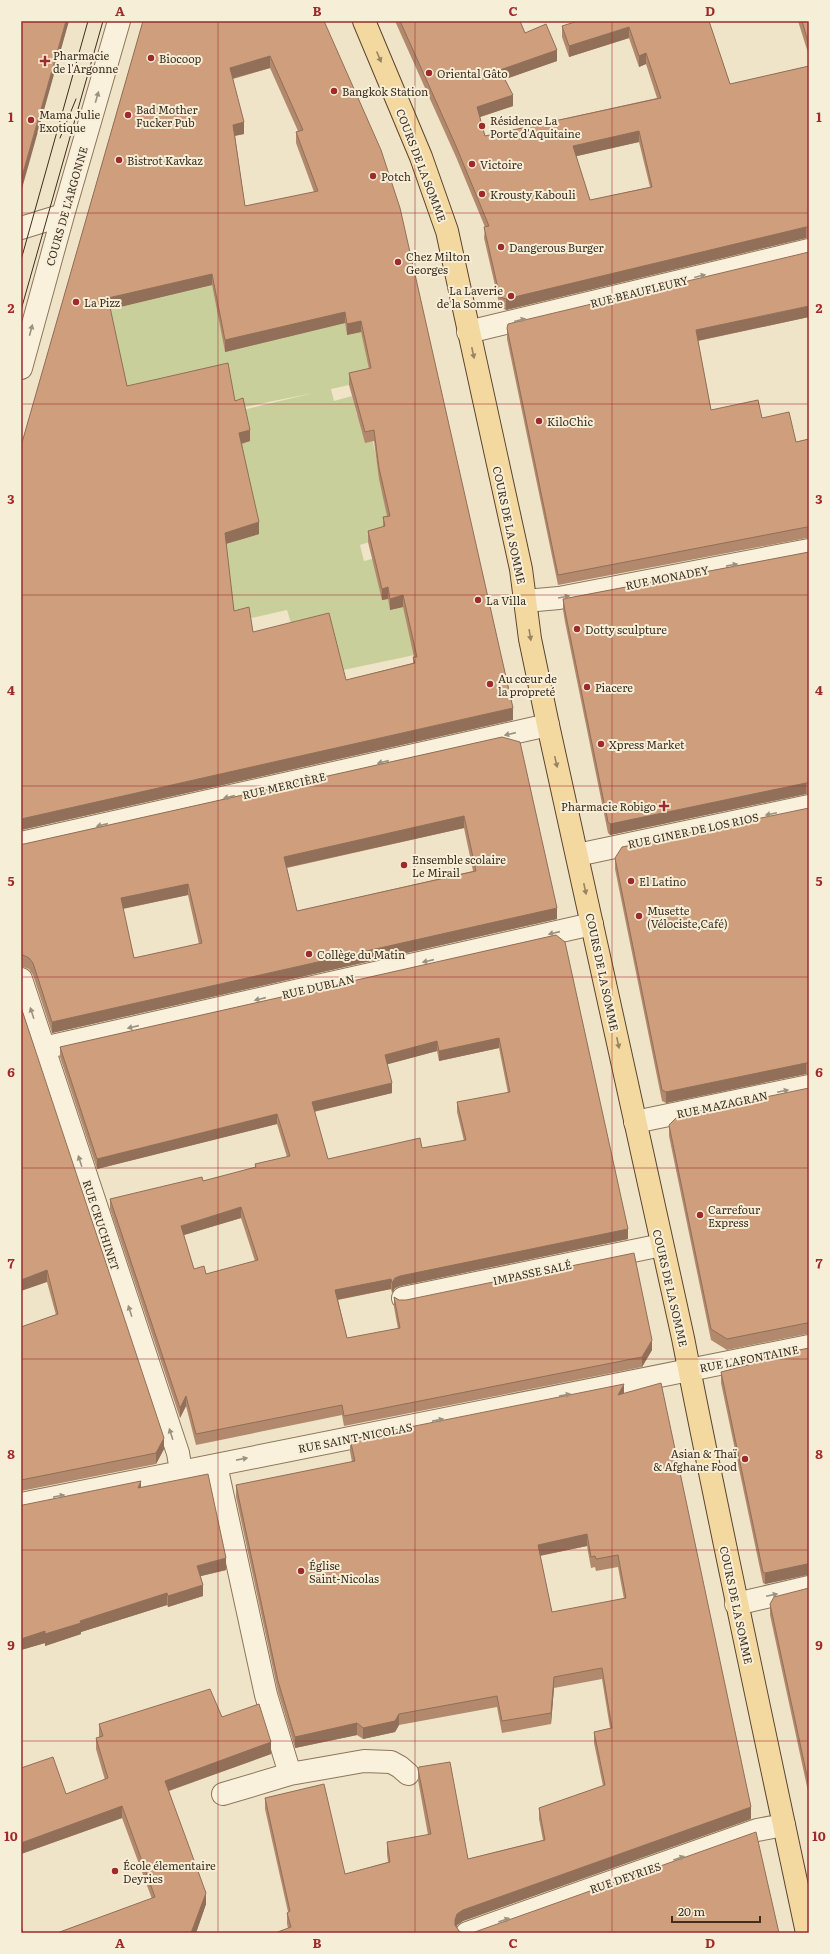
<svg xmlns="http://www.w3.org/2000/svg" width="830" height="1954" viewBox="0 0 830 1954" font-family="Literata,serif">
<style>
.green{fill:#c9cf9b}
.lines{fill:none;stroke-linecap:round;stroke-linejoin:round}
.minor-casing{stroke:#8d765c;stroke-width:24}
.major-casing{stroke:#5b4430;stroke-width:24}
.minor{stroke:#faf1dc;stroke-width:22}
.major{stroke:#f3d9a0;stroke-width:22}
.tram{stroke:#3d2e20;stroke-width:1}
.wall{fill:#b2896c;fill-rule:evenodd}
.shaded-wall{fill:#916f58}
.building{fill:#cf9f7d;stroke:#916f58;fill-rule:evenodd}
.oneway{fill:#988460}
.oneway2{fill:#9c907e}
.grid{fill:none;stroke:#9e2a2b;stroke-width:1;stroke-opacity:0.55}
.poi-dot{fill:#9e2a2b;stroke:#f7eed8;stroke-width:1.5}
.labels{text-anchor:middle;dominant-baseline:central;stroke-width:4;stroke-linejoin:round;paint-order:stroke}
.poi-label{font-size:11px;fill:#3d2e20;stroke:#f7eed8;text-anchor:start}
.street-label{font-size:11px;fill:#3d2e20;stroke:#f7eed8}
.neatline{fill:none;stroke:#9e2a2b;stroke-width:1.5}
.grid-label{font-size:13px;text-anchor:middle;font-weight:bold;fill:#9e2a2b}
</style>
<rect width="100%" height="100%" fill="#f0e4c8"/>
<path class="green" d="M 212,285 L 225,351 L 345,323 L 347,335 L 361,332 L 372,380 L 331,389 L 334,401 L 352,396 L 357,415 L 373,442 L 390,527 L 385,537 L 360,545 L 364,561 L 387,555 L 382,600 L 388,599 L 391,610 L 403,607 L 424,653 L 329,673 L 294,633 L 287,610 L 229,623 L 226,544 L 243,410 L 313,393 L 235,409 L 127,397 L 108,310 Z"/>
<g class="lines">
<g class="minor-casing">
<path id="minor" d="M 21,228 L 63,215
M 468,332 L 809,250
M 21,368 L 63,215 L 119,21
M 525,601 L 559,598 L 809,550
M 21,843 L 548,725
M 577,855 L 809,806
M 21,979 L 178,1453 L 181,1471
M 43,1048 L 592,924
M 635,1122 L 809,1086
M 403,1298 L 662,1245
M 216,1465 L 266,1695 L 290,1774
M 21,1504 L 809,1346
M 736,1604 L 809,1587
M 223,1794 L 290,1774 L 364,1761 L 391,1762 L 400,1767 L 408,1774
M 467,1933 L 757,1830 L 784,1825"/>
</g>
<g class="major-casing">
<path id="major" d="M 364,21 L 421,157 L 447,231 L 521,569 L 530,639 L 548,725 L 683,1338 C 722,1537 765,1735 807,1933"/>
</g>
<use href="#minor" class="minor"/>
<use href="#major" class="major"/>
<path class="tram" d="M 60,138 L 76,99
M 21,260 L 88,21
M 21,310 L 103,21"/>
</g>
<path class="wall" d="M 143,21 L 324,21 L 513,720 L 21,830 L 21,446 ZM 270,68 L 298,131 L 296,132 L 296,143 L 314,192 L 245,206 L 235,136 L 244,134 L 233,79 ZM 212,285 L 225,352 L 345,323 L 347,335 L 361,332 L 369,369 L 349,373 L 349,385 L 365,443 L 374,441 L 379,479 L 387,516 L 383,517 L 383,527 L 368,531 L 368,542 L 382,600 L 388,599 L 390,610 L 403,607 L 414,657 L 413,657 L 413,663 L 346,680 L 253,632 L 234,611 L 226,544 L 259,534 L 242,444 L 250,441 L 235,401 L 127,386 L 110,309 Z
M 395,21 L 520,21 L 525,33 L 557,61 L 505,79 L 513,106 L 480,117 L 485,136 L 657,98 L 646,64 L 639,67 L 629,38 L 569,57 L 562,37 L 562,26 L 709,21 L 730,84 L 809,66 L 809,238 L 806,238 L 506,310 L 500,307 L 484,238 L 485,227 L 456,157 ZM 639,142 L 650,187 L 590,200 L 576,156 Z
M 798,21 L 809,21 L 809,56 Z
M 809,317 L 698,341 L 711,410 L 762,418 L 796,442 L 809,439 L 809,538 L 807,538 L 558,585 L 507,339 L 507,328 Z
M 809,552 L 809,794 L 806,794 L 610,835 L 608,833 L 565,622 L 563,610 L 563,599 Z
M 502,737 L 557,919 L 52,1033 L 33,975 L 29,969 L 23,967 L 21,967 L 21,844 L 24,844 ZM 464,828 L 473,871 L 297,911 L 287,868 ZM 188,895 L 199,944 L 134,958 L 123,909 Z
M 809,808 L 809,1074 L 806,1074 L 666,1103 L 662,1101 L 615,869 L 615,858 Z
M 556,935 L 628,1239 L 400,1286 L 395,1288 L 392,1293 L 391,1289 L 338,1300 L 347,1338 L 398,1329 L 394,1307 L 394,1297 L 399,1300 L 652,1350 L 642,1367 L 344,1426 L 342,1415 L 196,1445 L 186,1406 L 180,1418 L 110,1209 L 110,1199 L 203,1181 L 255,1168 L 255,1164 L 287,1157 L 277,1124 L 97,1169 L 60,1057 L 60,1047 ZM 499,1048 L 508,1093 L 457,1102 L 457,1112 L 464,1141 L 422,1148 L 328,1159 L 314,1112 L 392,1093 L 387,1064 L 437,1051 L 439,1061 ZM 241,1218 L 255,1261 L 206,1274 L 194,1269 L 183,1235 Z
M 21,1007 L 164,1449 L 156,1464 L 21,1491 L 21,1327 L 56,1315 L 47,1282 Z
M 809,1088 L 809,1334 L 807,1334 L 727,1350 L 711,1340 L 669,1136 L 669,1125 Z
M 809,1348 L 809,1575 L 807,1575 L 765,1584 L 763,1583 L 721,1383 L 721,1372 L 759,1362 L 759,1358 Z
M 624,1393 L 751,1819 L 463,1921 L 457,1925 L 456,1927 L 459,1931 L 288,1928 L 287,1924 L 287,1913 L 288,1912 L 265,1809 L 265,1798 L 345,1874 L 388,1862 L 387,1854 L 387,1842 L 428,1835 L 418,1780 L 418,1769 L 468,1859 L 543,1840 L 539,1819 L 539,1808 L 603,1786 L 594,1743 L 594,1732 L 610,1728 L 602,1679 L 554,1688 L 551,1724 L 502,1733 L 497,1707 L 399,1725 L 395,1732 L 363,1739 L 357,1735 L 295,1748 L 278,1692 L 236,1497 L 236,1485 L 352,1462 L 350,1451 L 350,1439 ZM 587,1546 L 591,1568 L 595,1567 L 596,1571 L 618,1567 L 624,1599 L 552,1612 L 540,1556 Z
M 141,1487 L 226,1570 L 201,1576 L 203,1596 L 168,1607 L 167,1605 L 81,1632 L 81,1634 L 45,1646 L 45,1643 L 21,1650 L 21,1505 L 23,1505 Z
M 809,1588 L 809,1796 L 770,1615 L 770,1604 Z
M 222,1717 L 271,1754 L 169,1791 L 206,1904 L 196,1933 L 57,1933 L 152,1899 L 122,1818 L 21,1854 L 21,1768 L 66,1794 L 105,1780 L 96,1749 L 96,1738 L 99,1737 L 99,1724 Z"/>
<path class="shaded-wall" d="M 66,21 L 69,21 L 21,192 L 21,180 Z
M 629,27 L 629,38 L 569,57 L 569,46 Z
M 557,50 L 557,61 L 500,81 L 500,70 Z
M 646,53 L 646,64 L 639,67 L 639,56 Z
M 270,56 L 270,68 L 230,79 L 230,68 Z
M 513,95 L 513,106 L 477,118 L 477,107 Z
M 244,122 L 244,134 L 233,136 L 233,125 Z
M 639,131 L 639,142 L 573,157 L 573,146 Z
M 806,227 L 806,238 L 506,310 L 506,299 Z
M 212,274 L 212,285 L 108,310 L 108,298 Z
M 809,306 L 809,317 L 696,341 L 696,330 Z
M 345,312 L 345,323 L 225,352 L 225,340 Z
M 361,321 L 361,332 L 347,335 L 347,324 Z
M 250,430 L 250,441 L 239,444 L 239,433 Z
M 259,522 L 259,534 L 225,544 L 225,533 Z
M 388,587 L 388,599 L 382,600 L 382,589 Z
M 403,595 L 403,607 L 390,610 L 390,599 Z
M 513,708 L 513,720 L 21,830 L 21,819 Z
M 806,783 L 806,794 L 610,835 L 610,824 Z
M 464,816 L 464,828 L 284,868 L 284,857 Z
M 188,884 L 188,895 L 121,909 L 121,898 Z
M 557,908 L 557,919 L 52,1033 L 52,1022 Z
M 499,1038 L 499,1048 L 439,1061 L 439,1051 Z
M 437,1041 L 437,1051 L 385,1065 L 385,1055 Z
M 806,1063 L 806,1074 L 666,1103 L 666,1092 Z
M 392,1083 L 392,1093 L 312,1112 L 312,1102 Z
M 277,1114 L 277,1124 L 97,1169 L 97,1159 Z
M 241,1207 L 241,1218 L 181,1236 L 181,1226 Z
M 628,1229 L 628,1239 L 400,1286 L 395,1288 L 392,1293 L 392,1283 L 395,1278 L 400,1276 Z
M 47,1270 L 47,1282 L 21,1291 L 21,1280 Z
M 391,1279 L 391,1289 L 335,1300 L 335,1290 Z
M 652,1340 L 652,1350 L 642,1367 L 642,1357 Z
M 624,1384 L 624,1396 L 618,1395 Z
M 186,1396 L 186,1406 L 180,1418 L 180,1408 Z
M 164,1438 L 164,1449 L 156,1464 L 156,1453 Z
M 141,1481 L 141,1493 L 138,1488 Z
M 587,1534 L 587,1546 L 538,1556 L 538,1545 Z
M 226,1558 L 226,1570 L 197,1577 L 197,1566 Z
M 807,1564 L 807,1575 L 765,1584 L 765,1573 Z
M 203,1585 L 203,1596 L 168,1607 L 168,1596 Z
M 167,1593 L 167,1605 L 81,1632 L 81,1634 L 45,1646 L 45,1634 L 80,1621 Z
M 45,1631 L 45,1643 L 21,1650 L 21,1639 Z
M 554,1677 L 554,1688 L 551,1724 L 551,1713 Z
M 399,1714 L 399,1725 L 395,1732 L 363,1739 L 363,1728 Z
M 357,1723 L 357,1735 L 295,1748 L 295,1737 Z
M 271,1742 L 271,1754 L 165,1792 L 165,1781 Z
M 122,1806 L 122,1818 L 21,1854 L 21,1843 Z
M 751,1807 L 751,1819 L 463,1921 L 457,1925 L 455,1931 L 455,1920 L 457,1914 L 463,1910 Z
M 206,1893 L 206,1904 L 196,1933 L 191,1933 Z"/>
<path class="building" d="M 21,21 L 66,21 L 21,180 Z
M 143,21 L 324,21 L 381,150 L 400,208 L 513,708 L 21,819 L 21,446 ZM 270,56 L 303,130 L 296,132 L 318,191 L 245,206 L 233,125 L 244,122 L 230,68 ZM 212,274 L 225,340 L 345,312 L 347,324 L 361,321 L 371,368 L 349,373 L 365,432 L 374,430 L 379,468 L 390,516 L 383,517 L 385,526 L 368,531 L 382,589 L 388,587 L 390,599 L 403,595 L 417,657 L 413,657 L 415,663 L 346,680 L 329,613 L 253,632 L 249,607 L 234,611 L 225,533 L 259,522 L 239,433 L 250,430 L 243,398 L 235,401 L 228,363 L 127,386 L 108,298 Z
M 400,21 L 520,21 L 525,33 L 546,24 L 557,50 L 500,70 L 513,95 L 477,107 L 485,136 L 661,98 L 646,53 L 639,56 L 629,27 L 569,46 L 562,26 L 578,21 L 709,21 L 730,84 L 809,66 L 809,227 L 806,227 L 506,299 L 500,297 L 484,227 L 489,226 L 456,146 ZM 639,131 L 652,187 L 590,200 L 573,146 Z
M 802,21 L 809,21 L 809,45 Z
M 809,252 L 809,306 L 696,330 L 711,410 L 758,400 L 762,418 L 789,412 L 796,442 L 809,439 L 809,527 L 807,527 L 558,575 L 507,328 L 508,324 Z
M 809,552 L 809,783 L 806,783 L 610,824 L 608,822 L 565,611 L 563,599 Z
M 502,737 L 520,742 L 557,908 L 52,1022 L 33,963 L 29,958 L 23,955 L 21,956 L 21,844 L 24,844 ZM 464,816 L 476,871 L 297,911 L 284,857 ZM 188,884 L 202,943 L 134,958 L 121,898 Z
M 809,808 L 809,1063 L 806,1063 L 666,1092 L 662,1090 L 615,858 L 622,847 Z
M 556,935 L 565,942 L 628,1229 L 400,1276 L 395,1278 L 392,1283 L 391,1279 L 335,1290 L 347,1338 L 400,1328 L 394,1297 L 399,1300 L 406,1300 L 634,1253 L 652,1340 L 642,1357 L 344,1416 L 342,1405 L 196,1434 L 186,1396 L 180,1408 L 110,1199 L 202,1177 L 203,1181 L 256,1167 L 255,1164 L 290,1156 L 277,1114 L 97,1159 L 60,1047 ZM 499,1038 L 510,1092 L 457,1102 L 466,1140 L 422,1148 L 420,1138 L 328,1159 L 312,1102 L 392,1083 L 385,1055 L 437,1041 L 439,1051 ZM 241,1207 L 258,1260 L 206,1274 L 204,1266 L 194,1269 L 181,1226 Z
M 21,1007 L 164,1438 L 156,1453 L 21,1480 L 21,1327 L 58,1314 L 47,1270 L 21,1280 Z
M 809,1088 L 809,1323 L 807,1323 L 727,1339 L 711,1329 L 669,1125 L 679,1115 Z
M 809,1348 L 809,1564 L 807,1564 L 765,1573 L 763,1572 L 721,1372 L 763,1361 L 759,1358 Z
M 661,1383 L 751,1807 L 463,1910 L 457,1914 L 455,1920 L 455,1925 L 459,1931 L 463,1933 L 275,1933 L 291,1927 L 287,1913 L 290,1911 L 265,1798 L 324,1784 L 345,1874 L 390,1862 L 387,1842 L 431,1834 L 418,1769 L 419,1767 L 450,1762 L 468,1859 L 545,1840 L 539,1808 L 605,1785 L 594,1732 L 612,1728 L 602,1668 L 554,1677 L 551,1713 L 502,1721 L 497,1696 L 399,1714 L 395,1721 L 363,1728 L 357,1723 L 295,1737 L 278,1681 L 236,1485 L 355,1461 L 350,1439 L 624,1384 L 618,1395 ZM 587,1534 L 591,1557 L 595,1556 L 596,1559 L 618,1555 L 626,1598 L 552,1612 L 538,1545 Z
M 208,1474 L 226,1558 L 197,1566 L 203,1585 L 168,1596 L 167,1593 L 80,1621 L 81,1623 L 45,1634 L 45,1631 L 21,1639 L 21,1505 L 23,1505 L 141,1481 L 138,1488 Z
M 809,1588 L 809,1785 L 770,1604 L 774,1597 Z
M 210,1689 L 222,1717 L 259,1704 L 271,1742 L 165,1781 L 206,1893 L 191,1933 L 57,1933 L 155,1897 L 122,1806 L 21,1843 L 21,1768 L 53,1757 L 66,1794 L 108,1778 L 96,1738 L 103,1736 L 99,1724 Z
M 756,1832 L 779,1933 L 472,1933 Z
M 21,1926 L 23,1933 L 21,1933 Z"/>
<defs><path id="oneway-solid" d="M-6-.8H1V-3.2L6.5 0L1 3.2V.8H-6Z"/></defs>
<g class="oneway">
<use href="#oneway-solid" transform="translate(379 57) rotate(67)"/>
<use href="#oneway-solid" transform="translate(473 353) rotate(78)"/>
<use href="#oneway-solid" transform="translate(530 635) rotate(81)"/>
<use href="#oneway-solid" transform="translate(556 762) rotate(77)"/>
<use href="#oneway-solid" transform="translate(585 889) rotate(78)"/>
<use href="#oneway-solid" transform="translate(618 1043) rotate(78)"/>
</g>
<g class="oneway2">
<use href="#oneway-solid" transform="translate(97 97) rotate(-74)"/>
<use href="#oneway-solid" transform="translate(700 276) rotate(-14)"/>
<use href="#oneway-solid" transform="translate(520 320) rotate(-14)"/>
<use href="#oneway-solid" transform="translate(31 330) rotate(-75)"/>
<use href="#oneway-solid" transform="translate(732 565) rotate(-11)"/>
<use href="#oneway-solid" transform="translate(564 597) rotate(-10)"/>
<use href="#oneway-solid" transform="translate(510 734) rotate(167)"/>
<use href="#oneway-solid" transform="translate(383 762) rotate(167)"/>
<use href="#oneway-solid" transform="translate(229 797) rotate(167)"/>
<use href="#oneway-solid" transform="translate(771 814) rotate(168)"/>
<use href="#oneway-solid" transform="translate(102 825) rotate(167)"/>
<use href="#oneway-solid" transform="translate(554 933) rotate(167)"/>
<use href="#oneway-solid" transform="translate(428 961) rotate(167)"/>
<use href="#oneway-solid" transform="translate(260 999) rotate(167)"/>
<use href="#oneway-solid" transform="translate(32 1013) rotate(-108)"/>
<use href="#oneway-solid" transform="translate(133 1027) rotate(167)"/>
<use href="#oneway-solid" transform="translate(783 1091) rotate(-12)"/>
<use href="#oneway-solid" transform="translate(80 1161) rotate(-108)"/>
<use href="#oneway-solid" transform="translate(130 1311) rotate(-108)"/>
<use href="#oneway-solid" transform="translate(565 1395) rotate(-11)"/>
<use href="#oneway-solid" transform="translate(438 1420) rotate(-11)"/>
<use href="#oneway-solid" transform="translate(171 1434) rotate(-108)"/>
<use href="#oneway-solid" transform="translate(242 1459) rotate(-11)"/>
<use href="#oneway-solid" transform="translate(59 1496) rotate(-11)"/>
<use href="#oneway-solid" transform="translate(772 1595) rotate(-12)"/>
<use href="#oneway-solid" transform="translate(679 1858) rotate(-19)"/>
<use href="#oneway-solid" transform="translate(504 1920) rotate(-19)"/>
</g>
<path class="grid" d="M 218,21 L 218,1933M 415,21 L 415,1933M 612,21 L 612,1933M 21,213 L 809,213M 21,404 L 809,404M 21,595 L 809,595M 21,786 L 809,786M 21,977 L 809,977M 21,1168 L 809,1168M 21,1359 L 809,1359M 21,1550 L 809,1550M 21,1741 L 809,1741"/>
<g class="poi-dot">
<circle cx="151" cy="58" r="4"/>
<path d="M43 55h4v4h4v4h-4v4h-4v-4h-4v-4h4z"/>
<circle cx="429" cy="73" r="4"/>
<circle cx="334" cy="91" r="4"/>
<circle cx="128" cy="115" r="4"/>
<circle cx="31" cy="120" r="4"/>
<circle cx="482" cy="126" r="4"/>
<circle cx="119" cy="160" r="4"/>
<circle cx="472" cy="164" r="4"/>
<circle cx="373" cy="176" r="4"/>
<circle cx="482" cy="194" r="4"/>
<circle cx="501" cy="247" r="4"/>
<circle cx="398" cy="262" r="4"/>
<circle cx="511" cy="296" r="4"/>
<circle cx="76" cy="302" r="4"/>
<circle cx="539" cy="421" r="4"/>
<circle cx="478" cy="600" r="4"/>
<circle cx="577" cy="629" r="4"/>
<circle cx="490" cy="684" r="4"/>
<circle cx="587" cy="687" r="4"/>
<circle cx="601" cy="744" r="4"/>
<path d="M662 800h4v4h4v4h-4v4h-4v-4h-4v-4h4z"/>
<circle cx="404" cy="865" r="4"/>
<circle cx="631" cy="881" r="4"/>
<circle cx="639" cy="916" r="4"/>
<circle cx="309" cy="954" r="4"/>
<circle cx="700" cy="1215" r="4"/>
<circle cx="745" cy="1459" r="4"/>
<circle cx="301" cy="1571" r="4"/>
<circle cx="115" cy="1871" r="4"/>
</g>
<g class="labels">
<g class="poi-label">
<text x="53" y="55">Pharmacie<tspan x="53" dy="13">de l'Argonne</tspan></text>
<text x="159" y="58">Biocoop</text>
<text x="437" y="73">Oriental Gâto</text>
<text x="342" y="91">Bangkok Station</text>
<text x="136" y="109">Bad Mother<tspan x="136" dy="13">Fucker Pub</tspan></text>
<text x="39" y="114">Mama Julie<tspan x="39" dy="13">Exotique</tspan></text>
<text x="490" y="120">Résidence La<tspan x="490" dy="13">Porte d'Aquitaine</tspan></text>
<text x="127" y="160">Bistrot Kavkaz</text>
<text x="480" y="164">Victoire</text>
<text x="381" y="176">Potch</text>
<text x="490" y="194">Krousty Kabouli</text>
<text x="509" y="247">Dangerous Burger</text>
<text x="406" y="256">Chez Milton<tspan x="406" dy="13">Georges</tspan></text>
<text x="503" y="290" text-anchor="end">La Laverie<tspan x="503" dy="13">de la Somme</tspan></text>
<text x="84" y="302">La Pizz</text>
<text x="547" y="421">KiloChic</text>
<text x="486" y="600">La Villa</text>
<text x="585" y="629">Dotty sculpture</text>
<text x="498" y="678">Au cœur de<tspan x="498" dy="13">la propreté</tspan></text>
<text x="595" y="687">Piacere</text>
<text x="609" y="744">Xpress Market</text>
<text x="656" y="806" text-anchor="end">Pharmacie Robigo</text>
<text x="412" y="859">Ensemble scolaire<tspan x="412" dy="13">Le Mirail</tspan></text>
<text x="639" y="881">El Latino</text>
<text x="647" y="910">Musette<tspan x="647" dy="13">(Vélociste,Café)</tspan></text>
<text x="317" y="954">Collège du Matin</text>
<text x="708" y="1209">Carrefour<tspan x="708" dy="13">Express</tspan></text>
<text x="737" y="1453" text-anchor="end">Asian &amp; Thaï<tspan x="737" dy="13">&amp; Afghane Food</tspan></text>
<text x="309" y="1565">Église<tspan x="309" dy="13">Saint-Nicolas</tspan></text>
<text x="123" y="1865">École élementaire<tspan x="123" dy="13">Deyries</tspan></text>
</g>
<g class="street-label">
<text transform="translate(422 165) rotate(69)">COURS DE LA SOMME</text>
<text transform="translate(66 206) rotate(-74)">COURS DE L'ARGONNE</text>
<text transform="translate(639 291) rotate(-14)">RUE BEAUFLEURY</text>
<text transform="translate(510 525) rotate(78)">COURS DE LA SOMME</text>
<text transform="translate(667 577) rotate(-11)">RUE MONADEY</text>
<text transform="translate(284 785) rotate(-13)">RUE MERCIÈRE</text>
<text transform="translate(693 830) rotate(-12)">RUE GINER DE LOS RIOS</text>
<text transform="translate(603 972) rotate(78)">COURS DE LA SOMME</text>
<text transform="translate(318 986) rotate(-13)">RUE DUBLAN</text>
<text transform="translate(722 1104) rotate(-12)">RUE MAZAGRAN</text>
<text transform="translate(102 1225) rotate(72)">RUE CRUCHINET</text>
<text transform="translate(532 1272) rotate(-12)">IMPASSE SALÉ</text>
<text transform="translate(671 1288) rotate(77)">COURS DE LA SOMME</text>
<text transform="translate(749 1358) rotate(-11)">RUE LAFONTAINE</text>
<text transform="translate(355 1437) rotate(-11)">RUE SAINT-NICOLAS</text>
<text transform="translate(737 1605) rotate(78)">COURS DE LA SOMME</text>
<text transform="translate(625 1877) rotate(-19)">RUE DEYRIES</text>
</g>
</g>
<rect width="830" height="1954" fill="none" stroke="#f7eed8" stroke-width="44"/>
<path d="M672 1916v6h88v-6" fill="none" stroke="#3d2e20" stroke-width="2"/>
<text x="678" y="1916" font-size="12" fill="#3d2e20" stroke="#f7eed8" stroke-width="3" paint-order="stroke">20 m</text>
<rect x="22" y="22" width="786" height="1910" class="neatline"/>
<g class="grid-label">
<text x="120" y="16">A</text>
<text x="317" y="16">B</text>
<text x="513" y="16">C</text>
<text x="710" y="16">D</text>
<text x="11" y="122">1</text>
<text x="819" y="122">1</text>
<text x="11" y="313">2</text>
<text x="819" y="313">2</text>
<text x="11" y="504">3</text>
<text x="819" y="504">3</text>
<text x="11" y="695">4</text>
<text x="819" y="695">4</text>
<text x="11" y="886">5</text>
<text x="819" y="886">5</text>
<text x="11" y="1077">6</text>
<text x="819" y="1077">6</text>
<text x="11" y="1268">7</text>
<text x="819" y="1268">7</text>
<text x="11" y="1459">8</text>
<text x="819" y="1459">8</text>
<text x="11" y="1650">9</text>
<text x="819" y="1650">9</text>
<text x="11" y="1841">10</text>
<text x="819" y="1841">10</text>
<text x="120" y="1948">A</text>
<text x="317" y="1948">B</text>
<text x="513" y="1948">C</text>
<text x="710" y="1948">D</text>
</g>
</svg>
